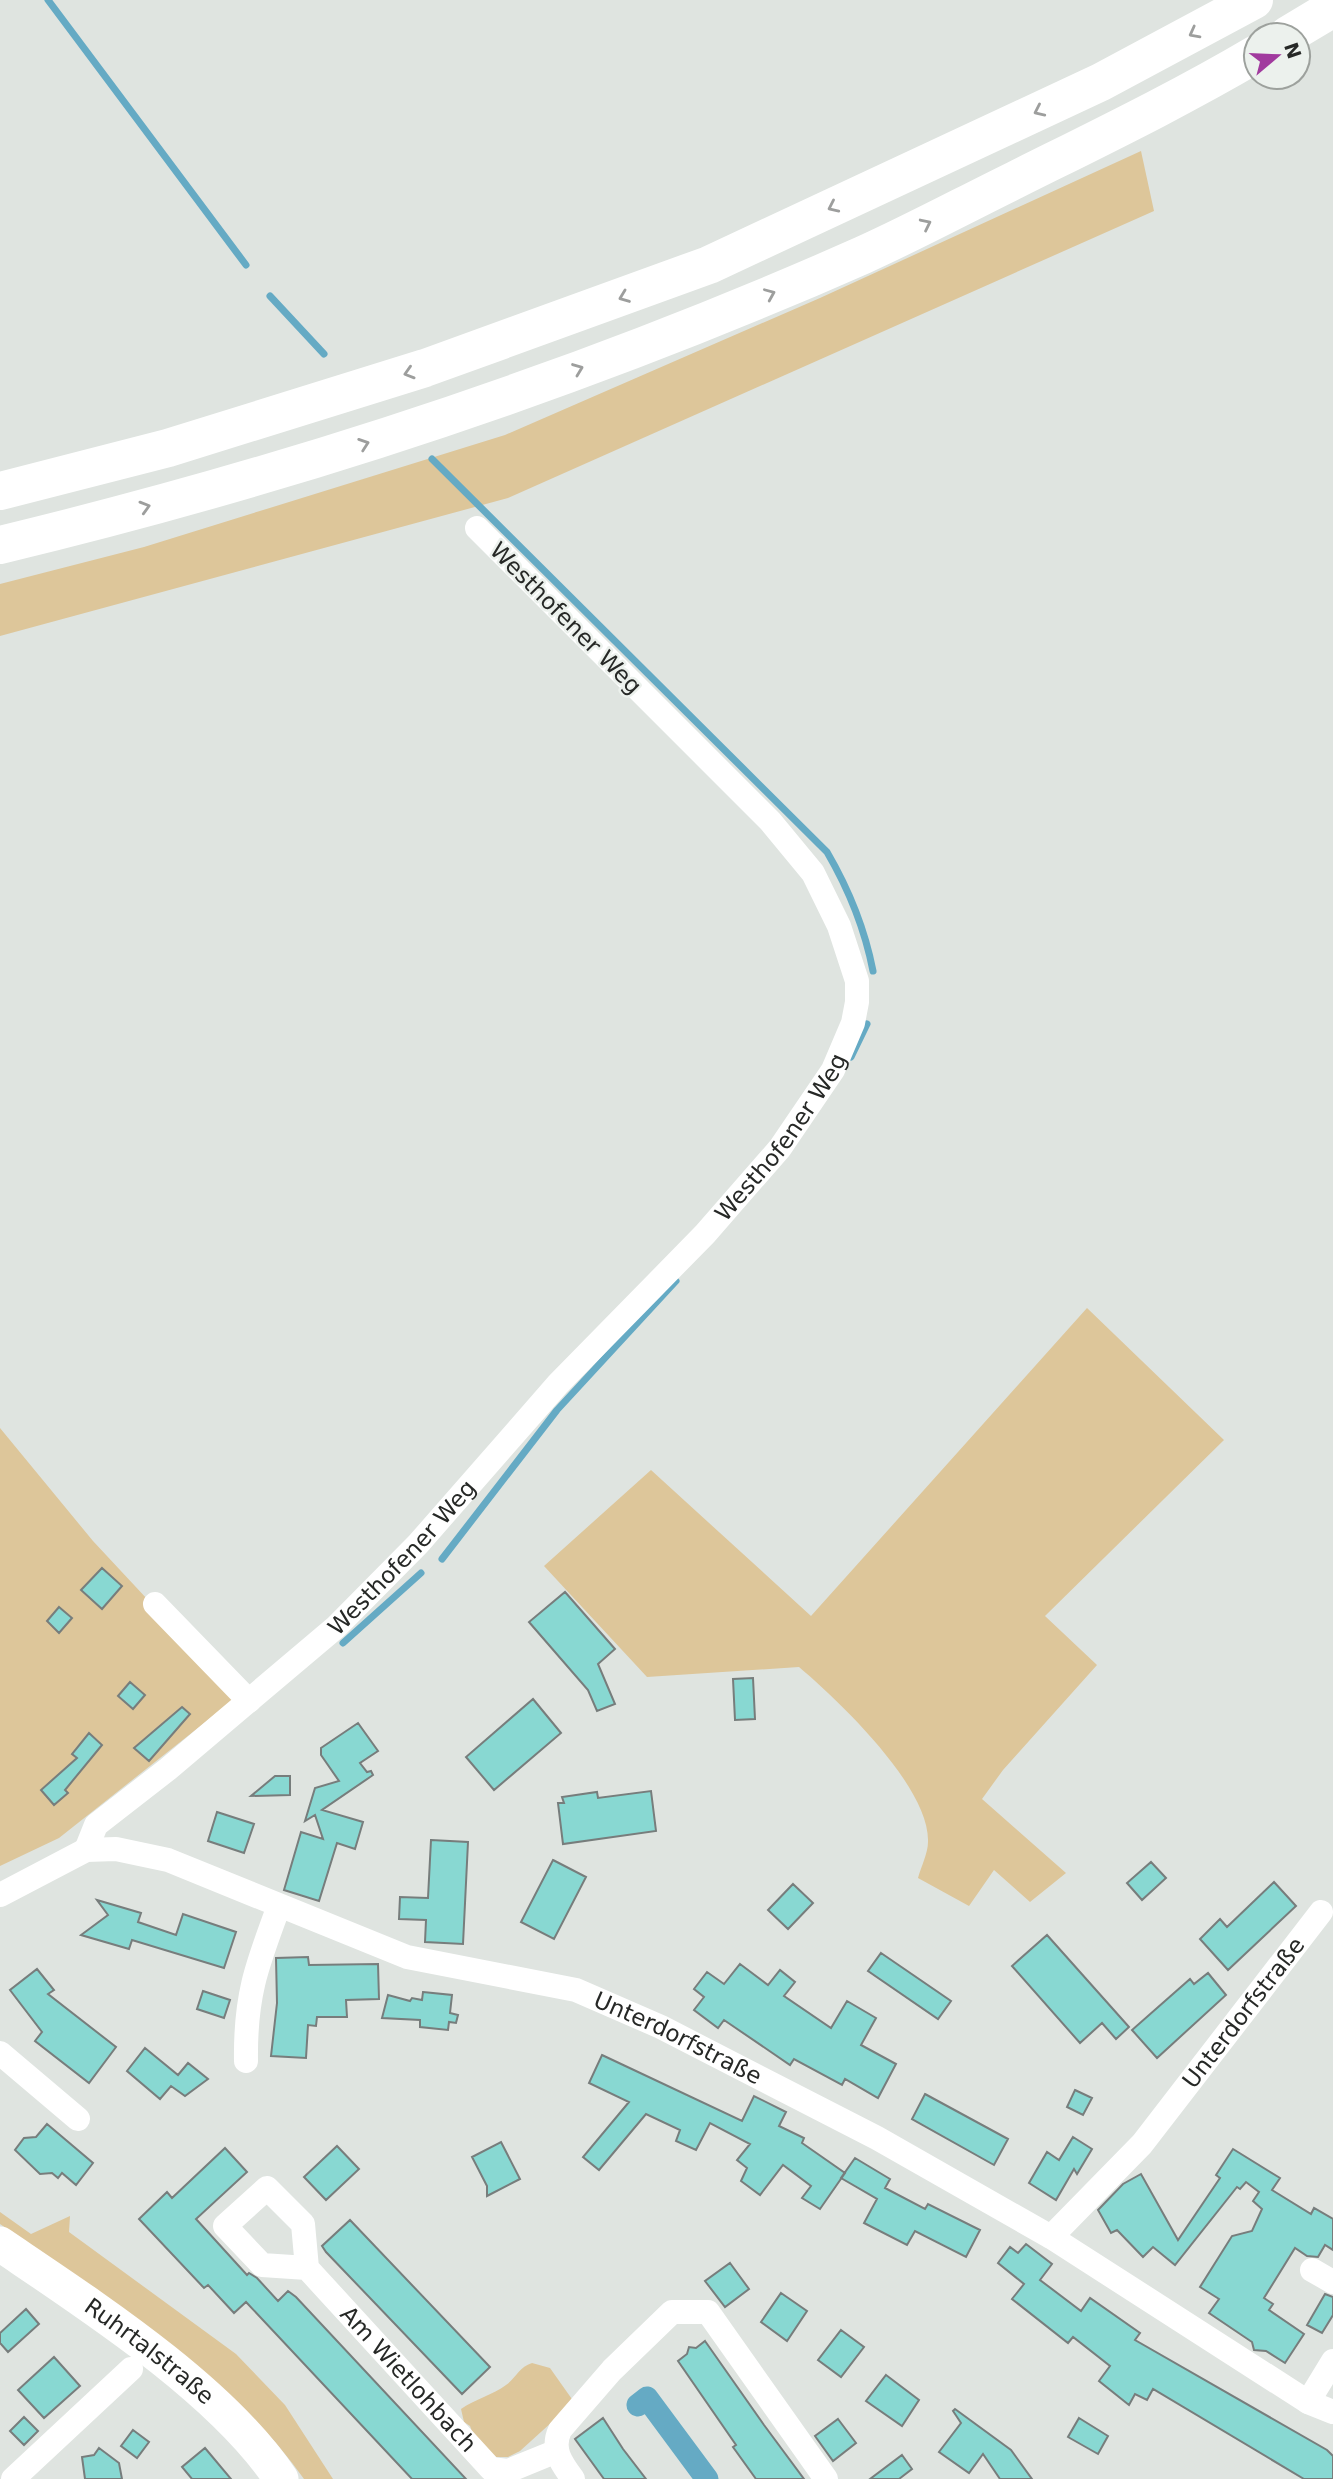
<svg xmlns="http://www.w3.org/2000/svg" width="1333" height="2479" viewBox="0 0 1333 2479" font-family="'DejaVu Sans',sans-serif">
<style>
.green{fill:#ddc69a}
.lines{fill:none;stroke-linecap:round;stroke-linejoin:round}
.stream{stroke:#65aac4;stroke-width:7}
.canal{stroke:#65aac4;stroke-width:23}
.building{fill:#88d8d2;stroke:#777d7c;stroke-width:2}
.minor{stroke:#fff;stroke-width:24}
.secondary{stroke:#fff;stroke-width:35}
.motorway{stroke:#fff;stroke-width:38}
.oneway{stroke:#9d9e9d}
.labels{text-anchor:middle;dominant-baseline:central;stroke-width:5;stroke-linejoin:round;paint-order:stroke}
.street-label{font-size:23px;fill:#262826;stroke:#ecf1ed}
</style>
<rect width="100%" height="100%" fill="#dfe4e0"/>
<path class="green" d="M 1141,151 L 1154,211 L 508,498 L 0,636 L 0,584 L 144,547 L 505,435 L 820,298 Z
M 1087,1308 L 1224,1440 L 1045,1616 L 1097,1665 L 1003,1770 L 982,1799 L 1066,1873 L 1030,1902 L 994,1870 L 969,1906 L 918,1878 C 921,1867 928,1853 928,1842 C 930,1787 838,1700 799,1667 L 647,1677 L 544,1566 L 651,1470 L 811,1616 Z
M 0,1428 L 93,1541 L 231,1689 L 232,1701 L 59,1838 L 0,1866 Z
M 0,2212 L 31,2234 L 70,2216 L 69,2232 L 236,2354 L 285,2405 L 333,2479 L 304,2479 C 227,2371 108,2299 0,2224 Z
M 532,2363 L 550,2368 L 574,2402 L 520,2451 L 508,2457 L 495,2457 L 474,2437 L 470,2426 L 464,2422 L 461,2409 C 475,2399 493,2395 506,2385 C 516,2378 519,2367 532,2363 Z"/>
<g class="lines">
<path class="stream" d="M 48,0 L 246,265
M 270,296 L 324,354
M 432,459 L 827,852 C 848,888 865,930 873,971
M 851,1057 L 867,1024
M 442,1559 L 557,1410 L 676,1281
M 343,1643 L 421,1573"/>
<path class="canal" d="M 638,2405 L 647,2398 L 707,2479"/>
</g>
<path class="building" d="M 102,1568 L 122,1586 L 102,1609 L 81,1590 Z
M 565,1592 L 615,1649 L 598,1664 L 615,1704 L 597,1711 L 588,1690 L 529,1622 Z
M 59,1607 L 72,1618 L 59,1633 L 47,1621 Z
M 753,1678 L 755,1719 L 735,1720 L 733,1679 Z
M 130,1682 L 145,1695 L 133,1709 L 118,1696 Z
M 533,1699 L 561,1733 L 494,1790 L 466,1757 Z
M 182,1707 L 190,1714 L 149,1761 L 134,1748 Z
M 358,1723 L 378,1751 L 360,1763 L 367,1772 L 371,1771 L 373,1775 L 322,1810 L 363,1822 L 355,1849 L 337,1843 L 319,1901 L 284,1890 L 301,1832 L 323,1839 L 315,1815 L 305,1821 L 315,1788 L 339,1781 L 321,1755 L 321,1748 Z
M 89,1733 L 102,1745 L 65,1790 L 68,1793 L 54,1805 L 41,1790 L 77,1758 L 72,1754 Z
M 275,1776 L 290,1776 L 290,1795 L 251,1796 Z
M 651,1791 L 656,1831 L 563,1844 L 558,1803 L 564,1803 L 562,1797 L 597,1792 L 598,1798 Z
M 217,1812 L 254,1824 L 244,1853 L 208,1841 Z
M 431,1840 L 468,1842 L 463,1944 L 425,1942 L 426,1920 L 399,1919 L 400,1897 L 428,1898 Z
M 553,1860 L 586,1877 L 554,1939 L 521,1922 Z
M 1151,1862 L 1166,1878 L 1142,1900 L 1127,1883 Z
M 1274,1882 L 1296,1906 L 1228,1970 L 1200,1939 L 1220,1919 L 1227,1927 Z
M 793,1884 L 813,1903 L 788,1929 L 768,1910 Z
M 97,1900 L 141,1913 L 138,1922 L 176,1935 L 183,1914 L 236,1932 L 224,1968 L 132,1940 L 129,1949 L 81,1935 L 108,1915 Z
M 1047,1935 L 1129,2027 L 1116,2039 L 1102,2023 L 1080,2043 L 1012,1966 Z
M 881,1953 L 951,2001 L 938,2019 L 868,1971 Z
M 308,1957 L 309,1965 L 378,1964 L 379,1999 L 346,2000 L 347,2017 L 317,2017 L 316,2026 L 308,2025 L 306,2058 L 271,2056 L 277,2003 L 276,1958 Z
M 740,1964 L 768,1985 L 780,1970 L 795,1982 L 784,1996 L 831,2028 L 847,2001 L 876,2018 L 861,2045 L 896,2064 L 878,2098 L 845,2079 L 842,2085 L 794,2059 L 790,2065 L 724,2020 L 718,2028 L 694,2010 L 704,1997 L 694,1989 L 707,1972 L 724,1984 Z
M 37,1969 L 54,1990 L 48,1994 L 116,2047 L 89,2083 L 35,2041 L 42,2032 L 10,1990 Z
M 1208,1973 L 1226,1995 L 1157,2058 L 1132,2030 L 1190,1979 L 1194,1984 Z
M 203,1991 L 230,2000 L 224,2018 L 197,2009 Z
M 423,1992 L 452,1995 L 450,2013 L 458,2015 L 456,2023 L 449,2022 L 448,2030 L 420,2027 L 420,2020 L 382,2018 L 388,1995 L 410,2001 L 412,1998 L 422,2000 Z
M 145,2048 L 178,2075 L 188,2063 L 208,2079 L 185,2096 L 171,2086 L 160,2099 L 127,2071 Z
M 602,2055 L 742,2121 L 754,2096 L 786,2112 L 779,2126 L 804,2138 L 802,2143 L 845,2173 L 820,2209 L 802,2198 L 811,2186 L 783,2165 L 760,2195 L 741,2181 L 747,2168 L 737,2160 L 750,2144 L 710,2123 L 696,2150 L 676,2141 L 680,2130 L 646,2114 L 599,2170 L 583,2157 L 629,2102 L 589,2083 Z
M 1075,2090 L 1092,2098 L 1083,2115 L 1067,2107 Z
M 925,2094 L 1008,2139 L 994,2165 L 912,2119 Z
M 47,2124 L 93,2163 L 76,2185 L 62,2173 L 58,2178 L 52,2173 L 40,2174 L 15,2150 L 24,2138 L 36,2137 Z
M 1073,2137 L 1092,2149 L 1077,2174 L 1074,2169 L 1056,2200 L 1029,2183 L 1047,2152 L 1059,2160 Z
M 501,2142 L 520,2179 L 487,2196 L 487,2186 L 472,2157 Z
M 337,2146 L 359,2169 L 326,2200 L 304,2177 Z
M 225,2148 L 247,2172 L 196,2219 L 247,2275 L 249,2273 L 257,2278 L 278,2301 L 288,2291 L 296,2297 L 466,2479 L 412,2479 L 246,2302 L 234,2313 L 208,2285 L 204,2288 L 139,2219 L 167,2192 L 172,2198 Z
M 1233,2149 L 1280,2178 L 1272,2190 L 1311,2214 L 1314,2208 L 1333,2219 L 1333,2250 L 1325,2245 L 1318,2257 L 1307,2256 L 1295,2248 L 1264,2298 L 1273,2304 L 1269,2310 L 1304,2334 L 1285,2363 L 1266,2351 L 1254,2350 L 1252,2342 L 1209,2313 L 1219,2299 L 1200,2287 L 1232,2236 L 1252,2231 L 1262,2209 L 1253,2201 L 1259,2192 L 1246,2182 L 1240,2189 L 1237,2187 L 1175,2265 L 1153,2247 L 1143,2257 L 1117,2230 L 1111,2233 L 1098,2210 L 1123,2184 L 1141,2174 L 1178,2240 L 1220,2178 L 1216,2175 Z
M 855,2158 L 890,2179 L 885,2188 L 925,2209 L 928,2204 L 980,2230 L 966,2257 L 915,2231 L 907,2245 L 864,2223 L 877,2199 L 841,2178 Z
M 350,2220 L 490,2367 L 462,2394 L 326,2252 L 322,2246 Z
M 1026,2244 L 1052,2264 L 1040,2280 L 1081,2311 L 1090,2298 L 1140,2333 L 1135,2340 L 1327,2450 L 1333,2456 L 1333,2479 L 1304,2479 L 1153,2389 L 1147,2400 L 1135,2394 L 1129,2405 L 1099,2381 L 1110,2366 L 1073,2337 L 1068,2343 L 1012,2299 L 1024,2284 L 998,2263 L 1010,2247 L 1018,2253 Z
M 730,2263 L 749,2289 L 725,2307 L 705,2281 Z
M 781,2293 L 807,2311 L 787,2341 L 761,2322 Z
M 1325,2294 L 1333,2297 L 1333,2315 L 1322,2333 L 1307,2325 Z
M 26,2309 L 39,2324 L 8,2352 L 0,2343 L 0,2333 Z
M 841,2330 L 864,2347 L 841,2377 L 818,2360 Z
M 705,2341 L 764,2425 L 804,2479 L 756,2479 L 733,2447 L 736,2445 L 678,2361 L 687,2354 L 689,2347 L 696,2348 Z
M 54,2357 L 80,2386 L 44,2418 L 18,2390 Z
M 886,2375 L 919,2400 L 902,2426 L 866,2401 Z
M 955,2409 L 1011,2450 L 1032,2479 L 1000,2479 L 983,2454 L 969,2473 L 939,2452 L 961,2423 L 953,2411 Z
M 24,2417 L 38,2431 L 24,2445 L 10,2431 Z
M 603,2418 L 623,2449 L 646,2479 L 604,2479 L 575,2439 Z
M 1079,2418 L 1108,2436 L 1098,2454 L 1068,2437 Z
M 838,2419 L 856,2443 L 833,2461 L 815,2436 Z
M 133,2430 L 149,2442 L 137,2458 L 121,2446 Z
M 99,2448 L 119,2463 L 122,2479 L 85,2479 L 82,2457 L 94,2455 Z
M 205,2448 L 231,2479 L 192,2479 L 182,2467 Z
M 902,2455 L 912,2469 L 899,2479 L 870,2479 Z"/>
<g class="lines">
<g class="minor">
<path d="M 155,1604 L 249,1701"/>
<path id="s1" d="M 86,1850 L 96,1825 L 168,1769 L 336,1627 L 418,1544 L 558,1384 L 705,1234 L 780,1148 L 833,1070 L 853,1023 L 857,1002 L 857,981 L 839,926 L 813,873 L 770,821 L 477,528"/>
<path id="s2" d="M 0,1895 L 86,1850 L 116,1849 L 168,1860 L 407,1957 L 576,1990 L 661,2027 L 877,2138 L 1051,2237 L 1308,2402 L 1333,2412"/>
<path d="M 0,2053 L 78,2119"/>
<path d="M 246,2061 C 245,1995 257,1965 279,1906"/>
<path id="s3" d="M 1051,2237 L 1142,2144 L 1321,1912"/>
<path id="s4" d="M 307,2268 L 262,2265 L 225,2226 L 267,2188 L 303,2224 L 307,2268 L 491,2469 L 508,2471 L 557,2451"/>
<path d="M 1312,2270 L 1333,2282"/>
<path d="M 1308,2402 L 1333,2361"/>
<path d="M 13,2479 L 131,2369"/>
<path d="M 573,2479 C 561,2463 551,2449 560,2430 L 612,2370 L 672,2312 L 708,2312 L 826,2479"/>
</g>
<path class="secondary" id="s5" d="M 0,2244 C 90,2305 221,2389 281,2479"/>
<path class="motorway" d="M 1288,35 L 1333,8
M 0,491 L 168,448 L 425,368 L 709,265 L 1101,82 L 1254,0
M 0,545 C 295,474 585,378 863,255 C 914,232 964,205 1015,180 C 1097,139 1178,100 1256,54"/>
</g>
<defs><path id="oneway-chevron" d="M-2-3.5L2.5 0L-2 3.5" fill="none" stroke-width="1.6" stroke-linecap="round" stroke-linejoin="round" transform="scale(1.75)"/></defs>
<g class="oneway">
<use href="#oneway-chevron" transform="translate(1194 33) rotate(152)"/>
<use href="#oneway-chevron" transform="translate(1039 111) rotate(155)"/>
<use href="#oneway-chevron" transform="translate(833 207) rotate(155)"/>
<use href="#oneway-chevron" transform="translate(926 224) rotate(-26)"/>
<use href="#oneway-chevron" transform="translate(770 294) rotate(-23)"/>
<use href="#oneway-chevron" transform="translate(624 297) rotate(159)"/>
<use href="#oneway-chevron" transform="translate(578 369) rotate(-21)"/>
<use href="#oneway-chevron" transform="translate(409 373) rotate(163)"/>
<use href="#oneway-chevron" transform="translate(364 444) rotate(-19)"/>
<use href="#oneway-chevron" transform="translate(145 507) rotate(-16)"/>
</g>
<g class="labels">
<g class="street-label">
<text transform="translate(566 618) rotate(45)">Westhofener Weg</text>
<text stroke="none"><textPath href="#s1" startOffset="1001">Westhofener Weg</textPath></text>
<text stroke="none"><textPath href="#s1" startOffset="434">Westhofener Weg</textPath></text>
<text stroke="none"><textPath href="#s3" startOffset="296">Unterdorfstraße</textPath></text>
<text stroke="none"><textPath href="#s2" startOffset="723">Unterdorfstraße</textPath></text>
<text stroke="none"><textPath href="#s5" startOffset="184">Ruhrtalstraße</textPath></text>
<text stroke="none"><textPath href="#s4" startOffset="401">Am Wietlohbach</textPath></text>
</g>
</g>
<g transform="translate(1277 56) rotate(71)"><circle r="33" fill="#ecf1ed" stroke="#9da19d" stroke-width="2"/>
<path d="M0-5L12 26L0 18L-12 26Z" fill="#a13a9e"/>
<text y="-10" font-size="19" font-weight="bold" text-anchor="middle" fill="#262826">N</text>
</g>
</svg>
